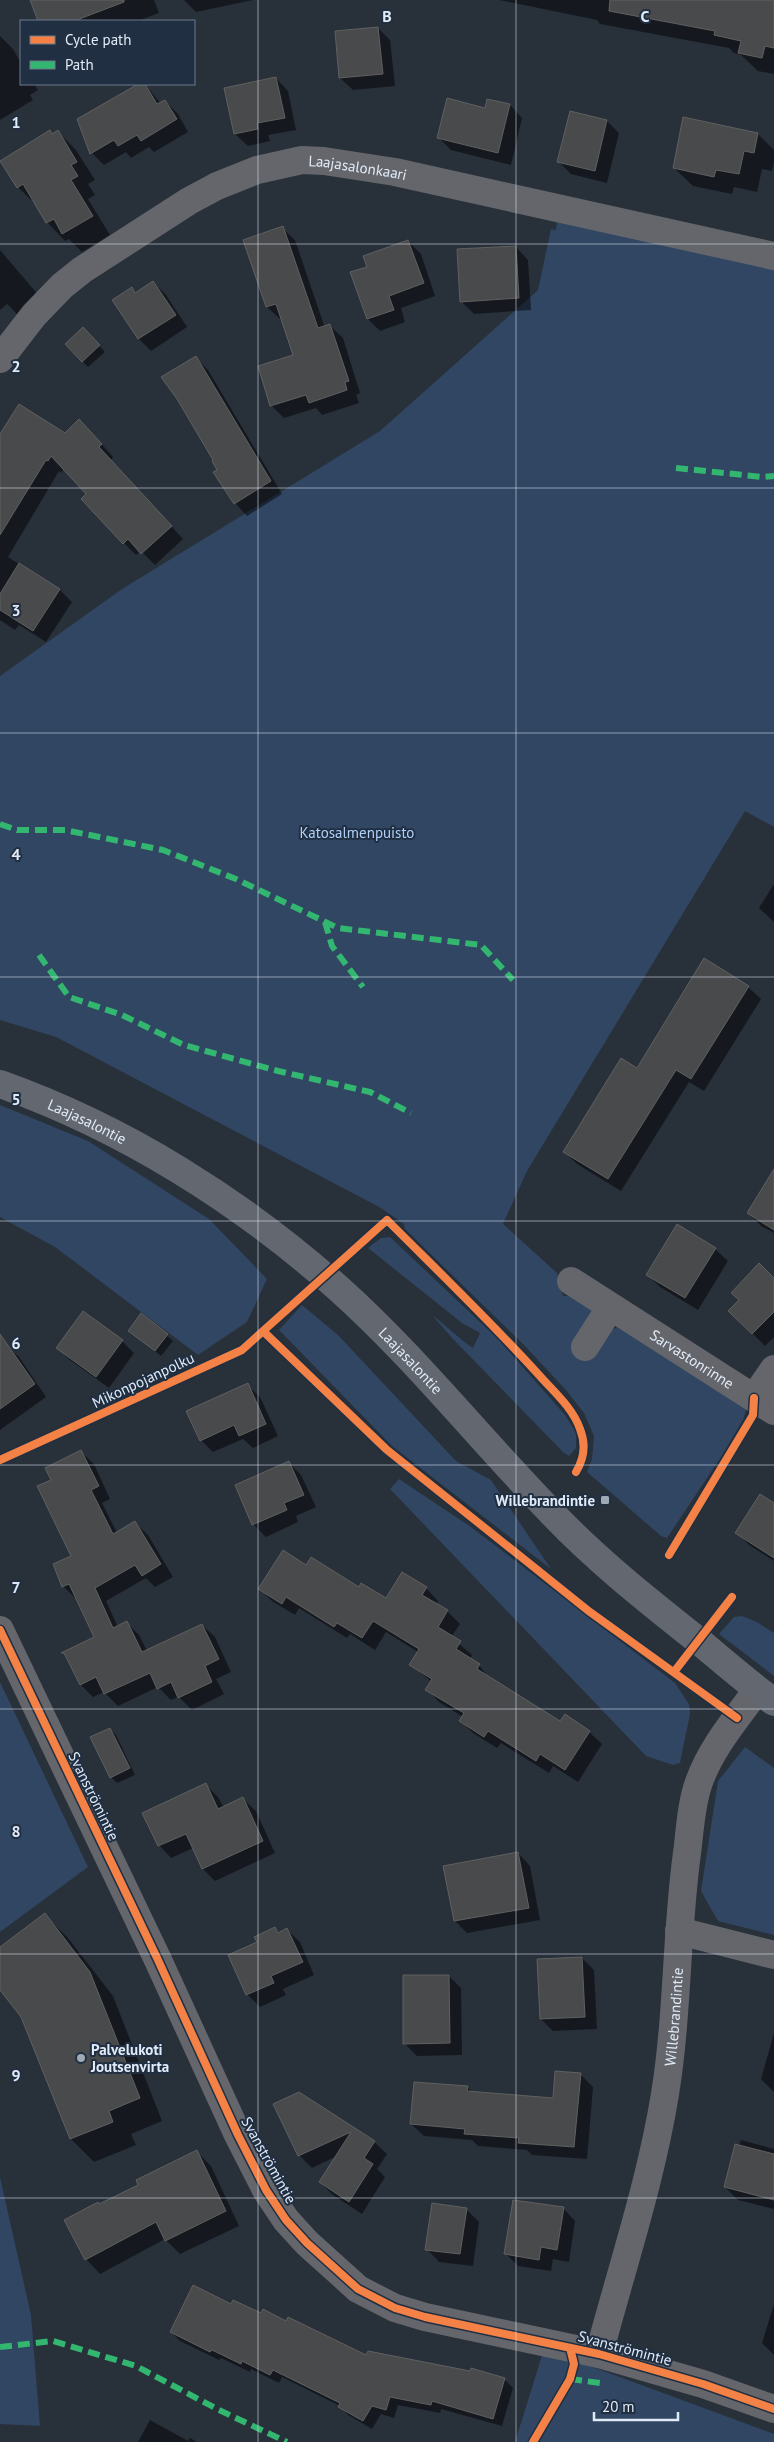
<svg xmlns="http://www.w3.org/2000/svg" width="774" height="2442" viewBox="0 0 774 2442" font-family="'PT Sans',sans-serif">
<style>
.green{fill:#304662}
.shadow{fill:#0007}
.building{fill:#494a4b;stroke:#606060}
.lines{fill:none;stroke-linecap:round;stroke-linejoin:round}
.minor{stroke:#64666b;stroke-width:28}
.major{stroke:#63676f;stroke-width:28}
.quiet{stroke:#33b770;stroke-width:6;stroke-dasharray:12 6;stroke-linecap:butt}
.cycleway-casing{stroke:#202f42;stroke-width:11}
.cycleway{stroke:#f48246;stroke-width:8}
.grid{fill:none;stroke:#e1ebf8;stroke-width:1;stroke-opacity:0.55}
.poi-dot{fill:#a0aab6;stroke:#202f42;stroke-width:2}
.labels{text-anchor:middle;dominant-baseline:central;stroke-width:4;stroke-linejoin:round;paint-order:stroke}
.street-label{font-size:15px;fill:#e1ebf8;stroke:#202f42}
.park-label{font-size:15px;fill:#b0d0fa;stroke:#202f42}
.poi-label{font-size:15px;font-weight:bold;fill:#e1ebf8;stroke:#202f42;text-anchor:end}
.grid-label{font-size:16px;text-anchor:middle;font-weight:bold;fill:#e1ebf8;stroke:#202f42;stroke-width:4;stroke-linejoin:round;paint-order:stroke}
</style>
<rect width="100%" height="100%" fill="#28303a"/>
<path class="green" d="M 557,220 L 774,268 L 774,827 L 745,811 L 527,1171 L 503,1224 L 557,1273 L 563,1296 L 569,1296 L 595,1312 L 607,1333 L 617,1327 L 630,1331 L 736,1398 L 746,1410 L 743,1420 L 721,1457 L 667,1538 L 661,1536 L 587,1472 L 592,1459 L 594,1436 L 584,1413 L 566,1390 L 524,1345 L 405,1229 L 404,1224 L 381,1208 L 56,1037 L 0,1020 L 0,676 L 122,589 L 380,431 L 538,290 L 551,229 L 556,230 Z
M 0,1105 L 88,1141 L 209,1219 L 267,1279 L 247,1322 L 198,1355 L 55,1247 L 0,1217 Z
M 390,1237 L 499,1340 L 565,1415 L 576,1433 L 576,1448 L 569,1456 L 563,1452 L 452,1338 L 432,1315 C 447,1326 458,1338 473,1348 L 480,1333 L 462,1323 L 368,1248 L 381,1238 Z
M 302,1305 L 338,1335 L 456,1461 L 491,1480 L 551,1569 L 392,1446 L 279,1330 Z
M 399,1479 L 471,1527 L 675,1683 L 689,1704 L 690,1714 L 680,1763 L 673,1765 L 646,1756 L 390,1489 Z
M 742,1616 L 757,1622 L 774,1633 L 774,1676 L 719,1634 L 734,1617 Z
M 0,1682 L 88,1867 L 0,1932 Z
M 745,1747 L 774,1768 L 774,1935 L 718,1921 L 701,1891 L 718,1781 Z
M 0,2177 L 31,2315 L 40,2426 L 0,2424 Z
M 544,2349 L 774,2434 L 774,2442 L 515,2442 Z"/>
<path class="shadow" d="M 31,0 L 154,0 L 159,13 L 138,21 L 40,21 Z
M 184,0 L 253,0 L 196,12 Z
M 499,0 L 774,0 L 774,74 L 758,71 L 741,55 L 734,53 L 729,48 L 600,24 L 597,20 Z
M 378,28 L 390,40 L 395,86 L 353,90 L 340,78 Z
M 0,36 L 13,49 L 21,63 L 21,84 L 34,84 L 38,90 L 30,95 L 33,100 L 0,120 Z
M 276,78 L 288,91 L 296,130 L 268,135 L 270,141 L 248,146 L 235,134 L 226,89 Z
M 140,84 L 145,84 L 161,104 L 165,101 L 178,114 L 188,132 L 154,152 L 149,147 L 131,158 L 126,152 L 104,165 L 92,153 L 78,120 Z
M 488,100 L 510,105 L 522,118 L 511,165 L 451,150 L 438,137 L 486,109 Z
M 571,112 L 607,121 L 619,133 L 607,183 L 571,174 L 558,161 Z
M 58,132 L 76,150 L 95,180 L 88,184 L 95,195 L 88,199 L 110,235 L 82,252 L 69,239 L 65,241 L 47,222 L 36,205 L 18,187 L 53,135 Z
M 758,134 L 774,150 L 774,161 L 772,171 L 762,169 L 757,192 L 734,187 L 732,194 L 693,186 L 674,168 Z
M 282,228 L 295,240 L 325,328 L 330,326 L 343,338 L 360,393 L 356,395 L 359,403 L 322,415 L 316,408 L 284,418 L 272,406 L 259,367 L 295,355 L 282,318 L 280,319 L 267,307 Z
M 408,241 L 421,254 L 435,296 L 401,308 L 405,322 L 380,331 L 368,319 L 368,267 Z
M 516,247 L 528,260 L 531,310 L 474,314 L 461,301 Z
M 0,250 L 41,298 L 19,316 L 7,304 L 0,310 Z
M 153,282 L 166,295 L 187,327 L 151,351 L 139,339 L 114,300 L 131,289 L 136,294 Z
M 83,329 L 105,352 L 88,367 L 67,345 Z
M 196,358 L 208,370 L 282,494 L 247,516 L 235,503 L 219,470 Z
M 92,433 L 113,457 L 111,460 L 183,539 L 155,565 L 141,551 L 136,555 L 124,543 L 88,494 L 64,468 L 61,473 L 59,471 L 8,557 L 60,590 L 72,602 L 46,642 L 19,625 L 15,630 L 0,620 L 0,437 Z
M 774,884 L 774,922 L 759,908 Z
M 748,987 L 761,999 L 704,1091 L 689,1082 L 621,1191 L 577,1164 L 565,1152 L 637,1070 Z
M 774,1172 L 774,1233 L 761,1226 L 749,1213 Z
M 715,1249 L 728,1261 L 698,1310 L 660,1287 L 648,1275 Z
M 774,1280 L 774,1337 L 765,1346 L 730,1311 L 740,1300 Z
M 142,1315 L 173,1341 L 161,1356 L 136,1336 Z
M 122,1341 L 134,1353 L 109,1388 L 70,1360 L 58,1348 Z
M 6,1345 L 19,1357 L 46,1397 L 0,1430 L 0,1349 Z
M 247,1385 L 260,1397 L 278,1436 L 253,1448 L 243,1439 L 213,1452 L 201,1440 Z
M 81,1452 L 94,1464 L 110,1499 L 102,1503 L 117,1533 L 135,1523 L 148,1535 L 173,1577 L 155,1587 L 146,1578 L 106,1601 L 118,1627 L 127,1623 L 139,1635 L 147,1651 L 202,1625 L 215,1637 L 231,1672 L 216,1679 L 224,1694 L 192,1710 L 179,1697 L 171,1700 L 158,1687 L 118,1706 L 104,1692 L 93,1697 L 81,1685 L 65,1652 L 95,1638 L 76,1599 L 63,1586 L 72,1556 L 52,1480 Z
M 289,1463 L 301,1475 L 316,1507 L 296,1516 L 298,1522 L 266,1537 L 253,1524 Z
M 774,1505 L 774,1561 L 749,1545 L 737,1532 Z
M 307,1566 L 386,1599 L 426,1588 L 438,1601 L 436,1604 L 447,1611 L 460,1624 L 451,1637 L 472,1655 L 470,1659 L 479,1665 L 490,1679 L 561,1723 L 589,1732 L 602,1744 L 578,1782 L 553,1766 L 549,1773 L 501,1743 L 497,1748 L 473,1733 L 461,1721 L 463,1717 L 439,1702 L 427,1689 L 432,1682 L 410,1664 L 418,1652 L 386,1632 L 375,1650 L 350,1634 L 347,1638 L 299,1608 L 295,1615 L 272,1601 L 260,1589 Z
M 110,1729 L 116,1735 L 135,1775 L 117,1783 L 111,1777 Z
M 206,1785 L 218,1797 L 224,1808 L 243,1799 L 256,1811 L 275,1853 L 215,1881 L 203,1869 L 193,1848 L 171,1858 L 159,1845 Z
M 518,1853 L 530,1866 L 540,1920 L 467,1933 L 455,1921 Z
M 45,1915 L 68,1938 L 113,1996 L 162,2121 L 131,2134 L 136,2145 L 94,2162 L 71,2139 L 22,2017 L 0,1988 L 0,1949 Z
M 275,1929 L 280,1933 L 287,1930 L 300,1942 L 314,1975 L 283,1989 L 286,1995 L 260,2007 L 247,1994 L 258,1943 Z
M 582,1958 L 594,1970 L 597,2029 L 553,2031 L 541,2019 Z
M 449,1976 L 461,1988 L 462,2055 L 417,2056 L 404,2043 Z
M 774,2033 L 774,2092 L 761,2079 Z
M 580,2074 L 593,2087 L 587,2159 L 532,2155 L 527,2150 L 478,2146 L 472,2140 L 424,2136 L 411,2124 L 467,2087 L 472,2092 L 554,2099 Z
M 299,2093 L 374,2142 L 387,2154 L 377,2169 L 385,2177 L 362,2214 L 333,2195 L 320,2182 L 337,2156 L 312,2168 L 299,2155 Z
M 741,2140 L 774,2149 L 774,2209 L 738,2200 L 725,2187 Z
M 197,2152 L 211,2166 L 239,2226 L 180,2254 L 165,2239 L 100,2274 L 86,2259 L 100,2205 L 140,2186 Z
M 563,2208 L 575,2221 L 569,2262 L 553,2259 L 551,2271 L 518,2266 L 506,2254 Z
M 466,2209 L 479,2222 L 473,2266 L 439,2262 L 427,2249 Z
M 774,2304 L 774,2355 L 762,2343 Z
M 231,2306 L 287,2322 L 367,2357 L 504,2379 L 513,2388 L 502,2426 L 441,2409 L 440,2413 L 398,2405 L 394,2418 L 381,2414 L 372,2429 L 348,2415 L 340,2406 L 282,2377 L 279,2383 L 251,2369 L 250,2372 L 221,2358 L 219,2360 L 180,2341 L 171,2332 Z
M 150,2420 L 188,2441 L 190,2438 L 197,2442 L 138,2442 Z"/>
<path class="building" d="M 30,0 L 124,0 L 124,2 L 74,21 L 38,21 Z
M 610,0 L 774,0 L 774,48 L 765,46 L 762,58 L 738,53 L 741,41 L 714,35 L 715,31 L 609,11 Z
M 378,27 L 383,74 L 339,78 L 335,31 Z
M 276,77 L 285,118 L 257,123 L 258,129 L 234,134 L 224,88 Z
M 138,84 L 145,84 L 157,104 L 165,100 L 177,119 L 141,141 L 137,135 L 118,146 L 114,140 L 90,154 L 77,119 Z
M 447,98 L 485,108 L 487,99 L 510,104 L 498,153 L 437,138 Z
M 570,111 L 607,120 L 595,171 L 557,162 Z
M 683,117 L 758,133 L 754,153 L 744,151 L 739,174 L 716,170 L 714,177 L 673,168 Z
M 50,130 L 52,134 L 58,130 L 77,162 L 71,165 L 78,176 L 71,180 L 93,216 L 62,234 L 54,219 L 46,223 L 23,184 L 17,188 L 0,161 Z
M 283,226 L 318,328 L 330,324 L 349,381 L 345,382 L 347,390 L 309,403 L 306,395 L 270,406 L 258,366 L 293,355 L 276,304 L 266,307 L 243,240 Z
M 408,240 L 424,283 L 389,296 L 394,310 L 367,319 L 350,272 L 367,267 L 363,256 Z
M 516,246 L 519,298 L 460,302 L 457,249 Z
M 153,281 L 176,315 L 138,339 L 112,300 L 132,287 L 135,293 Z
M 83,327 L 100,345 L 82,362 L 65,344 Z
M 196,356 L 271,481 L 234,504 L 213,472 L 217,470 L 212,461 L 213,460 L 177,399 L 161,377 Z
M 19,404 L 65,433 L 79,419 L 102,444 L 99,447 L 172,526 L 141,554 L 128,539 L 123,544 L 81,499 L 86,494 L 51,456 L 48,461 L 46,460 L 0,535 L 0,434 Z
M 19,563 L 60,589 L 33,631 L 0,610 L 0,594 Z
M 704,958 L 749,986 L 691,1079 L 676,1070 L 608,1179 L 563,1152 L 621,1058 L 637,1068 Z
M 774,1169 L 774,1230 L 747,1213 Z
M 677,1224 L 716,1248 L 685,1298 L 646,1275 Z
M 759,1263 L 774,1278 L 774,1312 L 752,1334 L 728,1311 L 739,1300 L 731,1293 Z
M 83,1311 L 123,1340 L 96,1377 L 56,1348 Z
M 141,1313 L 168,1334 L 155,1351 L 128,1331 Z
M 0,1334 L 35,1384 L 0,1409 Z
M 248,1383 L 266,1424 L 239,1436 L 234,1425 L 200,1441 L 186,1411 Z
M 81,1450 L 99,1486 L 91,1490 L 113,1534 L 135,1521 L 161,1564 L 142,1576 L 135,1565 L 95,1588 L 113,1628 L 127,1621 L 142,1652 L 202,1624 L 219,1659 L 205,1666 L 212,1682 L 178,1698 L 171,1682 L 157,1689 L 150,1673 L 104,1694 L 96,1677 L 80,1685 L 64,1653 L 61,1653 L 94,1637 L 69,1584 L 62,1587 L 53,1564 L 71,1556 L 37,1486 L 51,1480 L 45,1468 Z
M 289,1461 L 304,1495 L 284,1503 L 287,1510 L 252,1525 L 235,1485 Z
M 760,1494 L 774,1503 L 774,1558 L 735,1533 Z
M 283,1550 L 306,1565 L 311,1557 L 359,1587 L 361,1583 L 386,1598 L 402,1572 L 427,1587 L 422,1595 L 448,1610 L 438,1627 L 461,1641 L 456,1649 L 480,1664 L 477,1669 L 560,1721 L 565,1714 L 590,1731 L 565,1770 L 540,1754 L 536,1761 L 488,1731 L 484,1737 L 459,1721 L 464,1713 L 425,1690 L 432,1679 L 409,1665 L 419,1649 L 373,1621 L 362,1638 L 337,1623 L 334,1627 L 286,1597 L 282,1604 L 258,1589 Z
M 110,1728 L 130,1768 L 110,1778 L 90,1737 Z
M 206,1783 L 218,1809 L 243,1797 L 263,1841 L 202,1869 L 186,1834 L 158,1846 L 142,1813 Z
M 518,1852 L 529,1908 L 454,1921 L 443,1866 Z
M 45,1913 L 90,1972 L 140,2098 L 109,2111 L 113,2122 L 70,2139 L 21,2017 L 0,1990 L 0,1947 Z
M 275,1927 L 278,1933 L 287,1928 L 303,1962 L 271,1976 L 274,1983 L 246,1995 L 228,1955 L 257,1942 L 254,1937 Z
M 582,1957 L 585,2017 L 540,2019 L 537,1959 Z
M 403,1975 L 449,1975 L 450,2043 L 403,2044 Z
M 555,2071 L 581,2073 L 574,2147 L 518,2143 L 519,2138 L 464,2134 L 465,2129 L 410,2124 L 414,2082 L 468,2086 L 467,2091 L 553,2098 Z
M 299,2092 L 375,2141 L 364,2158 L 373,2164 L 349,2202 L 319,2182 L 351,2132 L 298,2156 L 273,2104 Z
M 735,2144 L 774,2154 L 774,2200 L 724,2187 Z
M 197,2150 L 226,2211 L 165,2241 L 156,2222 L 85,2260 L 64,2220 L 98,2202 L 99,2204 L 138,2185 L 136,2180 Z
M 513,2200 L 564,2207 L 557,2250 L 541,2247 L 539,2260 L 504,2254 Z
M 432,2203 L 467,2208 L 460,2254 L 425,2250 Z
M 193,2285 L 231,2304 L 233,2300 L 261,2313 L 263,2309 L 286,2321 L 288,2317 L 366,2355 L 368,2351 L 470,2371 L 471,2368 L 505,2378 L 493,2419 L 432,2401 L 431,2405 L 390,2397 L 386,2410 L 372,2406 L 363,2421 L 338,2407 L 340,2403 L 273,2370 L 270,2375 L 242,2361 L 241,2364 L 212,2350 L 210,2352 L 170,2332 Z"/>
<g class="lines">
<g class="minor">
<path id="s1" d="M 0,359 L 34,315 L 62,286 L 82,270 L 189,201 L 217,186 L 257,170 L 302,160 L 324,161 L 395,172 L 774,256"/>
<path id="s2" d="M 571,1281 L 774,1411"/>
<path d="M 585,1347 L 610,1308"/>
<path d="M 754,1398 L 774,1369"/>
<path d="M 0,1630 L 158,1960 L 238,2135 L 266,2190 L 286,2220 L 307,2243 L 358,2289 L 395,2308 L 425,2317 L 599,2354 L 703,2384 L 774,2409"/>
<path d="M 679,1931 L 774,1955"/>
<path id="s3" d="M 599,2354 C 622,2267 651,2181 665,2094 C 678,2014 676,1933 687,1853 C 690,1830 691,1804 699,1782 C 711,1748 736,1719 757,1690"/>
</g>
<path class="major" id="s4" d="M 0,1084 C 124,1128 240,1201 338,1288 C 414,1356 478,1437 549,1510 C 595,1559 647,1600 700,1642 C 724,1662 748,1683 774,1702"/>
<path class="quiet" d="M 676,468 L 763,477 L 774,476
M 0,824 L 17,830 L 65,830 L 163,850 L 236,879 L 338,928 L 481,945 L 513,980
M 325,922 L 332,946 L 363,987
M 39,955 L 69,997 L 122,1015 L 184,1045 L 278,1071 L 370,1092 L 411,1113
M 0,2347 L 53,2341 L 136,2366 L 219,2410 L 287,2442
M 570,2379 L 600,2383"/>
<g class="cycleway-casing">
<path id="cycleway" d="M 264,1332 L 386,1449 L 590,1612 L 737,1718
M 0,1460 L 242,1350 L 387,1220 C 438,1271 490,1321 539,1375 C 553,1391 573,1408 580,1429 C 586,1444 584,1459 576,1472
M 669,1555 L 753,1415 L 754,1398
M 0,1630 L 158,1960 L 238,2135 L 266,2190 L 286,2220 L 307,2243 L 358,2289 L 395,2308 L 425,2317 L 599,2354 L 703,2384 L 774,2409
M 674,1672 L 732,1597
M 533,2442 L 570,2379 L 574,2364 L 570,2348"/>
</g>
<use href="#cycleway" class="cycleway"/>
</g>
<path class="grid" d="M 258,0 L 258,2442M 516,0 L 516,2442M 0,244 L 774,244M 0,488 L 774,488M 0,733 L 774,733M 0,977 L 774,977M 0,1221 L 774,1221M 0,1465 L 774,1465M 0,1709 L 774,1709M 0,1954 L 774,1954M 0,2198 L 774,2198"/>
<g class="poi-dot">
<rect x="600" y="1495" width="10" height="10" rx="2.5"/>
<circle cx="81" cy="2058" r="5"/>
</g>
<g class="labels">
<g class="street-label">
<text stroke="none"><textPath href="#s1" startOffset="426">Laajasalonkaari</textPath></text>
<text stroke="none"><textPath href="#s4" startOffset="95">Laajasalontie</textPath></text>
<text stroke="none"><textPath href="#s2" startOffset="144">Sarvastonrinne</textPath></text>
<text stroke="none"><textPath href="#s4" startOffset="500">Laajasalontie</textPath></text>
<text transform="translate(143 1380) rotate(-25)">Mikonpojanpolku</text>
<text transform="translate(94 1796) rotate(64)">Svanströmintie</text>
<text stroke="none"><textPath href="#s3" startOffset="346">Willebrandintie</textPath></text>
<text transform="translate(269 2160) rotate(61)">Svanströmintie</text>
<text transform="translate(625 2348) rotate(15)">Svanströmintie</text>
</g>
<g class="park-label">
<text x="357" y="832">Katosalmenpuisto</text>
</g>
<g class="poi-label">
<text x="595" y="1500">Willebrandintie</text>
<text x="91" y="2049" text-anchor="start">Palvelukoti<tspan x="91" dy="17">Joutsenvirta</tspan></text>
</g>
</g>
<g class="grid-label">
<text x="387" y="22">B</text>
<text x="645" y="22">C</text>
<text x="16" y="128">1</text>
<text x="16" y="372">2</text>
<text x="16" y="616">3</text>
<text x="16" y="860">4</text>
<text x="16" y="1105">5</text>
<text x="16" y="1349">6</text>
<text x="16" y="1593">7</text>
<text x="16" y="1837">8</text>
<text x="16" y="2081">9</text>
</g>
<rect x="20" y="20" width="175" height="65" fill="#202f42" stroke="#6d7a8b"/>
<rect x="30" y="36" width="25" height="8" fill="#f48246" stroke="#6d7a8b"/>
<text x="65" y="45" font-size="15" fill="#e1ebf8">Cycle path</text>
<rect x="30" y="61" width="25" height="8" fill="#33b770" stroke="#6d7a8b"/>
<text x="65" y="70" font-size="15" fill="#e1ebf8">Path</text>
<path d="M594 2412v8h84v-8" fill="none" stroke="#e1ebf8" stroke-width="2.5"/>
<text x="602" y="2412" font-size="15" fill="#e1ebf8" stroke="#202f42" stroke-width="4" paint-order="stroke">20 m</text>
</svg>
